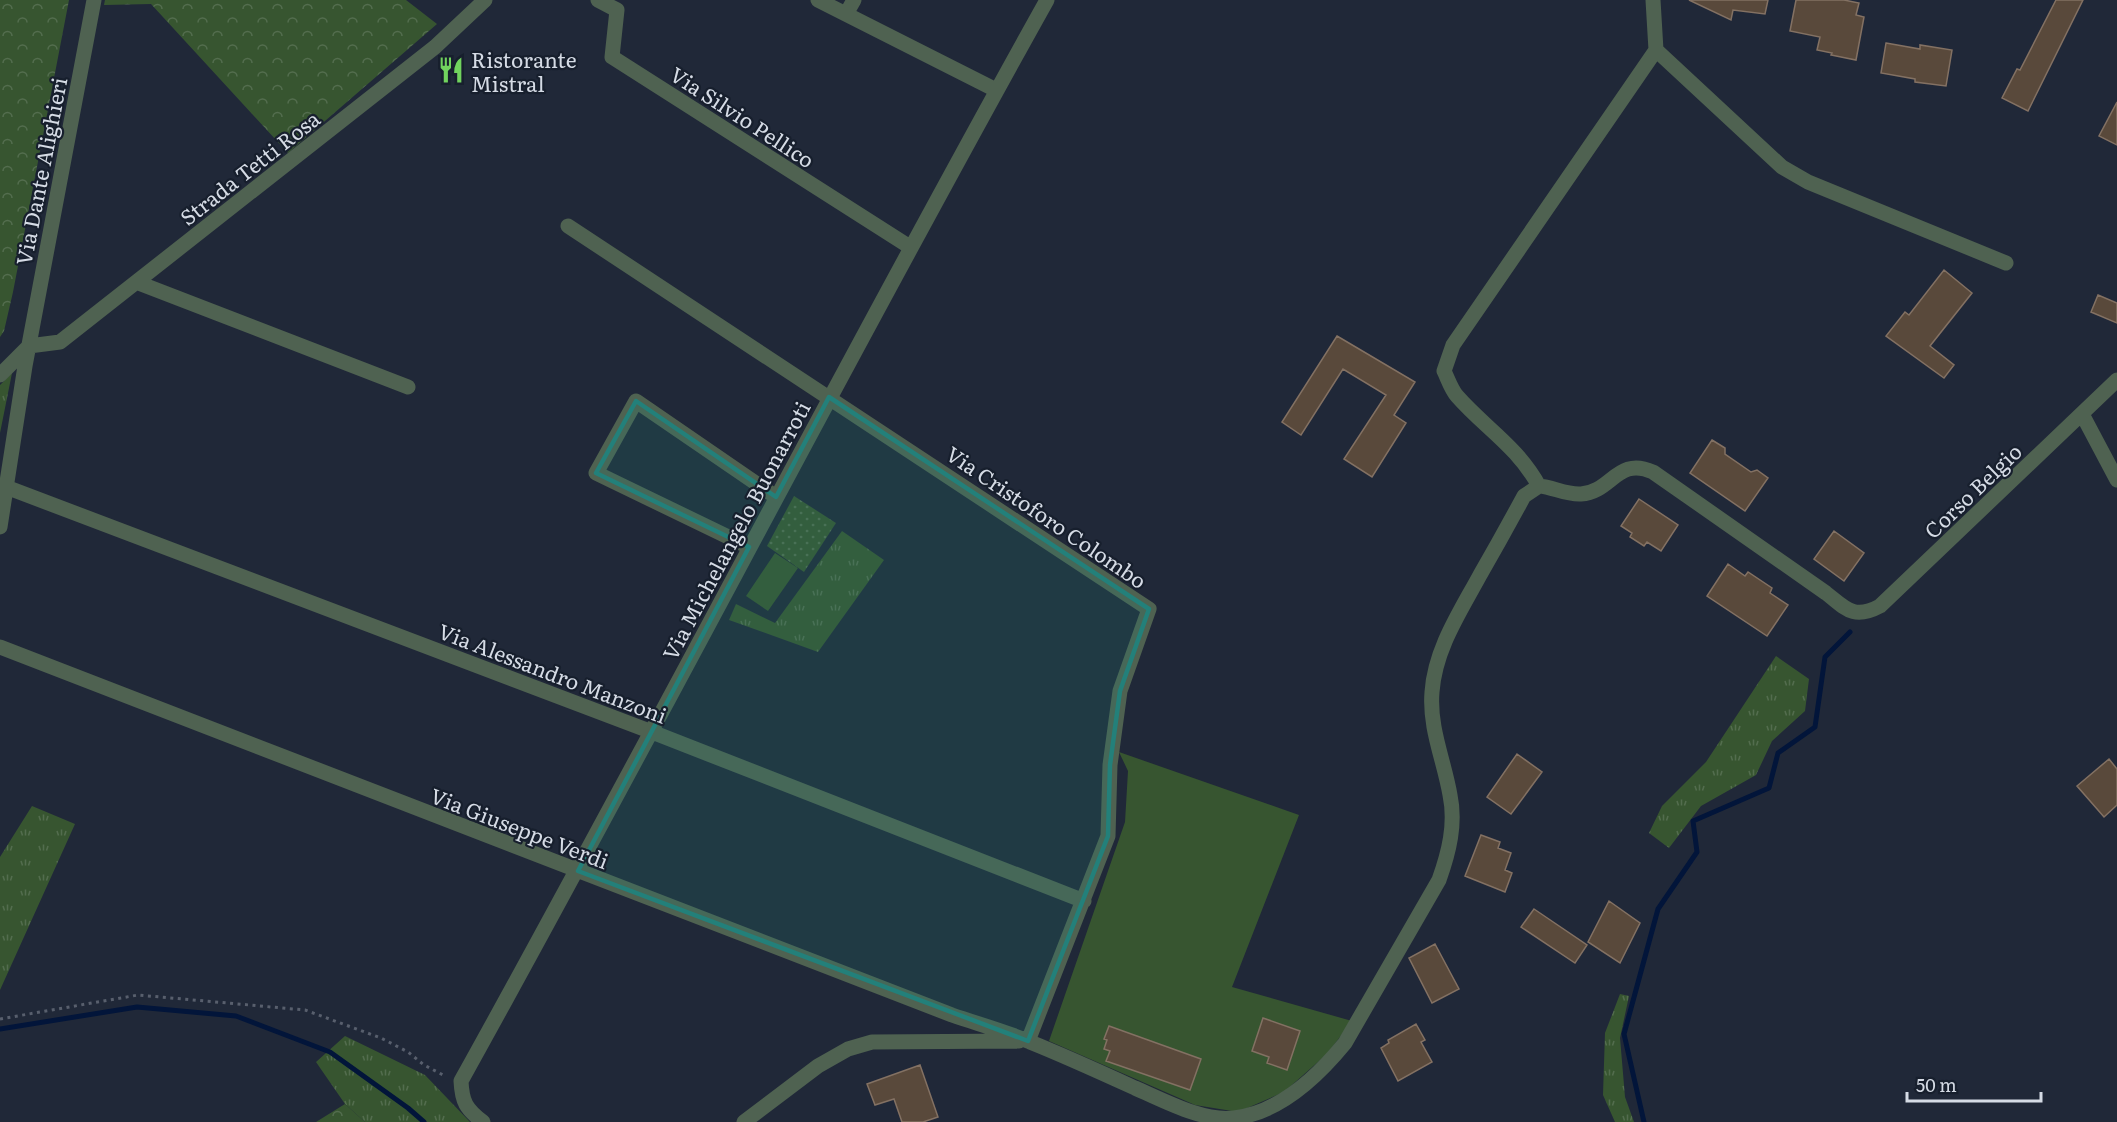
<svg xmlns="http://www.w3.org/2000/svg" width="2117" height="1122" viewBox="0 0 2117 1122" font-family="Literata,serif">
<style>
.grass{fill:url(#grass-tufts)}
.forest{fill:url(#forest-crowns)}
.park{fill:url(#park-dots)}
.pitch{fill:#375530}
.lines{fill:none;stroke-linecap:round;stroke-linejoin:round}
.stream{stroke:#02153a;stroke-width:5}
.building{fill:#59493b;stroke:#837163;stroke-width:1.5}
.path{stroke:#585f6d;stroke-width:3;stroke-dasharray:3 4.5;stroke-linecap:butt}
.minor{stroke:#4f6251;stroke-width:15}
.marked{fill:#23807a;fill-opacity:0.2;stroke:#23807a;stroke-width:4.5;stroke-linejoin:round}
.labels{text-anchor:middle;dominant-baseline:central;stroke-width:4.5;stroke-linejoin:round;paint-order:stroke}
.poi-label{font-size:21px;fill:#d5dbe5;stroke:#171f2d;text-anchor:start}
.street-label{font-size:21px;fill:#d5dbe5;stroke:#171f2d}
</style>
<defs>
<pattern id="grass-tufts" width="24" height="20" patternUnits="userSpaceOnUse" patternTransform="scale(1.5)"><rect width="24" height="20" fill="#375530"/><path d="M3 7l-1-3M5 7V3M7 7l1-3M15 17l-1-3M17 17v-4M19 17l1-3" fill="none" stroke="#536d4e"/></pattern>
<pattern id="forest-crowns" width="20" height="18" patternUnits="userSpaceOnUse" patternTransform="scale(1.5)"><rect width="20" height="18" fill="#375530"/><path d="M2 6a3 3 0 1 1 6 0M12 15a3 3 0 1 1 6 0" fill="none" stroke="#536d4e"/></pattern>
<pattern id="park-dots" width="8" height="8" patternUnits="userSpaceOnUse" patternTransform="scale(1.5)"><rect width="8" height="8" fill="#375530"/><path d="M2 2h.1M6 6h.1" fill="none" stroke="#536d4e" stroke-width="1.8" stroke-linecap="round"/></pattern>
</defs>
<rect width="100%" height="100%" fill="#202838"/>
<path class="grass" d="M 12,373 L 0,433 L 0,385 Z
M 842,531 L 884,560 L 818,652 L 729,620 L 736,604 L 775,623 Z
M 1776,656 L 1809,679 L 1805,711 L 1772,741 L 1756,775 L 1701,806 L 1669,848 L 1649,833 L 1662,806 L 1706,762 Z
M 32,806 L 75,824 L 0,990 L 0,857 Z
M 1620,994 L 1629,996 L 1620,1038 L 1625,1097 L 1634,1122 L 1615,1122 L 1603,1095 L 1605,1033 Z
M 345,1036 L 425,1075 L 470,1122 L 365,1122 L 345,1104 L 316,1062 Z"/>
<path class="forest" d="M 0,0 L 69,0 L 13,292 L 4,331 L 0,337 Z
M 105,0 L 406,0 L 437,24 L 288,153 L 151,4 L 104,5 Z
M 345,1104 L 365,1122 L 316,1122 Z"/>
<path class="park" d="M 794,496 L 836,523 L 804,572 L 767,546 Z"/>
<path class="pitch" d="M 775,553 L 798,568 L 768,611 L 746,596 Z
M 1119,752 L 1299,815 L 1232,987 L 1352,1021 L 1327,1054 L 1284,1092 L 1238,1112 L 1195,1105 L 1049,1041 L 1125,822 L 1128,771 Z"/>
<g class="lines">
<path class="stream" d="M 0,1029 L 137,1007 L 236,1016 L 330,1052 L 408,1108 L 424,1122
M 1644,1122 L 1624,1034 L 1658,909 L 1697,852 L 1693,821 L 1769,788 L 1778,753 L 1815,727 L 1825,657 L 1850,632"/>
</g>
<path class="building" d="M 1689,0 L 1768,0 L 1765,14 L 1733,10 L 1731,20 Z
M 1796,0 L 1844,0 L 1859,3 L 1856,15 L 1864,17 L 1856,60 L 1831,55 L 1832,53 L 1817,50 L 1820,37 L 1790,31 Z
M 2056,0 L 2083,0 L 2028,111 L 2002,98 L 2017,69 L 2020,70 Z
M 1886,43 L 1920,49 L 1920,45 L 1952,50 L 1946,86 L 1915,82 L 1915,79 L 1881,73 Z
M 2117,102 L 2117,145 L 2099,136 Z
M 1944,270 L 1972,293 L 1930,346 L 1954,365 L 1944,378 L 1886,336 L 1905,312 L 1909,315 Z
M 2098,295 L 2117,303 L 2117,323 L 2091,312 Z
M 1337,336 L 1415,382 L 1394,415 L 1406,423 L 1372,477 L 1344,459 L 1386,395 L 1343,369 L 1301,435 L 1282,422 Z
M 1712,440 L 1725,448 L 1725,454 L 1751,472 L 1757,470 L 1768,478 L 1745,511 L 1690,473 Z
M 1639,499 L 1678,525 L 1661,551 L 1647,542 L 1644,546 L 1630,537 L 1632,533 L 1621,526 Z
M 1834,531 L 1864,553 L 1844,581 L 1814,559 Z
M 1728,564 L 1745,576 L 1748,572 L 1772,588 L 1770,593 L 1788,605 L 1767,636 L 1707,596 Z
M 1517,754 L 1542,772 L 1511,814 L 1487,797 Z
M 2109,759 L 2117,769 L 2117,805 L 2104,817 L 2077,786 Z
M 1481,835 L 1500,842 L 1498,848 L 1511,853 L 1505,870 L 1512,873 L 1505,892 L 1465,876 Z
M 1609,901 L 1640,923 L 1620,963 L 1588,942 Z
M 1534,909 L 1587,945 L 1575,963 L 1521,927 Z
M 1435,944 L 1459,989 L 1432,1003 L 1409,958 Z
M 1263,1018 L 1300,1031 L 1287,1070 L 1267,1063 L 1269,1057 L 1252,1051 Z
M 1416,1024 L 1425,1040 L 1421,1042 L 1432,1062 L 1398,1081 L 1381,1048 L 1389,1043 L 1388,1040 Z
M 1109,1026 L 1201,1059 L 1190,1090 L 1106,1061 L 1110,1051 L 1104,1049 L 1107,1040 L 1104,1039 Z
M 920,1065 L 938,1117 L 923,1122 L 902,1122 L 894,1099 L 875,1105 L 867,1084 Z"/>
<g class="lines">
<path class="path" d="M 0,1019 L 138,995 L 305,1010 L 381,1038 L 408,1052 L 424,1065 L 445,1076"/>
<path class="minor" d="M 598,0 L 617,10 L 612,57 L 910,247
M 818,0 L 996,90
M 846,14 L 854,0
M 1656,50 L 1782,167 L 1808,182 L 2006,263
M 568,226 L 1149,609 L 1120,691 L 1110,765 L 1108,836 L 1028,1041
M 136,282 L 408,387
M 0,375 L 29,346 L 60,342 L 435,47 L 485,0
M 2082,414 L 2117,480
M 1539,486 C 1517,446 1485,428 1457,396 C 1451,389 1448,379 1444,371 L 1453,345 L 1656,50 L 1653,0
M 6,487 L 652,732 L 1084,901
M 0,527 L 25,366 L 94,0
M 749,547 L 596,473 L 636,401 L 776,497
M 0,647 L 952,1015 C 978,1024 1005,1031 1030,1042 C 1065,1056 1100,1072 1135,1088 C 1163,1100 1203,1122 1234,1118 C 1279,1113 1318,1076 1345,1043 L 1439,880 C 1449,852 1456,824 1450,795 C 1444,760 1429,728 1432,692 C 1435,649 1460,612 1480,575 C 1495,549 1510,522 1524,496 L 1539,486 C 1553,487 1566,495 1581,494 C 1612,492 1617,456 1653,472 L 1826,593 C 1846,609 1854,620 1880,606 L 2117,380
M 483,1122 C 466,1109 462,1102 461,1081 C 660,723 847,358 1047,0
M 744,1122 L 818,1066 L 848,1049 L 872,1042 L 1019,1041"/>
</g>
<path class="marked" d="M 829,397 L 1149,609 L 1120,691 L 1110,765 L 1108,836 L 1028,1041 L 578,871 L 749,547 L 596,473 L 636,401 L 776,497 Z"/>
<defs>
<g id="restaurant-bare" transform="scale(2.07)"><path d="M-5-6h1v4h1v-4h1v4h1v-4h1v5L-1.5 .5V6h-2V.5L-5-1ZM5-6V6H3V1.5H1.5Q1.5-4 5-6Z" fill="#71d35e" stroke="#171f2d" stroke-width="2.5" paint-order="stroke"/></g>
</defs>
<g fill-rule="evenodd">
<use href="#restaurant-bare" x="451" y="70"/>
</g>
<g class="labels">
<g class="poi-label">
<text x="471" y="58">Ristorante<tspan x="471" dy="24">Mistral</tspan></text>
</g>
<g class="street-label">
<text transform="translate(743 116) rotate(33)">Via Silvio Pellico</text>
<text transform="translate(249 167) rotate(-38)">Strada Tetti Rosa</text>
<text transform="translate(40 171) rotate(-79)">Via Dante Alighieri</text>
<text transform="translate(1972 490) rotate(-44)">Corso Belgio</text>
<text transform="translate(1047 516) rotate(34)">Via Cristoforo Colombo</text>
<text transform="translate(735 530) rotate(-62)">Via Michelangelo Buonarroti</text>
<text transform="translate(553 672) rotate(21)">Via Alessandro Manzoni</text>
<text transform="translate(520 827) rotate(21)">Via Giuseppe Verdi</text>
</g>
</g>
<path d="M1907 1092v9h134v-9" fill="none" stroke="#d5dbe5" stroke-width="3"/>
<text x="1916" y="1092" font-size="18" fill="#d5dbe5" stroke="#171f2d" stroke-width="4.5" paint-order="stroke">50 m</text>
</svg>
